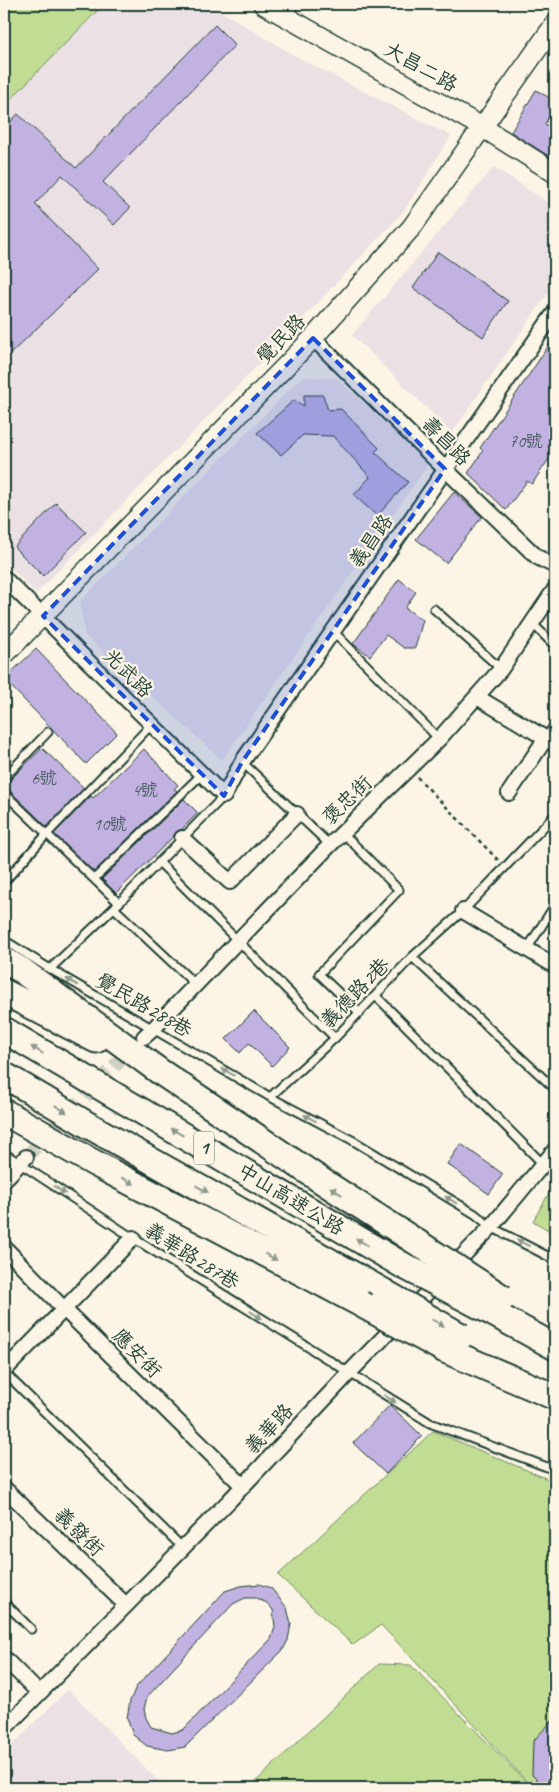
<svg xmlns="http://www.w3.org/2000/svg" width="559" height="1792" viewBox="0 0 559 1792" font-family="Caveat,'LXGW WenKai TC',sans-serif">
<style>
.built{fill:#ebe1e4}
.green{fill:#c1dc93;stroke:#708c64}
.building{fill:#c2b2e2;stroke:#1f3d34;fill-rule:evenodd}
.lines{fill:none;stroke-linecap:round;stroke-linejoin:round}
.street-tunnel{stroke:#d0d0c2;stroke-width:14;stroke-dasharray:14 7;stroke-linecap:butt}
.lane-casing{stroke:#1f3d34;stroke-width:11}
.street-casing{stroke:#1f3d34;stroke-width:18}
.secondary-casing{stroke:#1f3d34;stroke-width:22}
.highway-casing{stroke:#1f3d34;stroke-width:29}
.path{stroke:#1f3d34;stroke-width:2.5;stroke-dasharray:4 4;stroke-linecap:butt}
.lane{stroke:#fcf5e5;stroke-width:7}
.street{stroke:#fcf5e5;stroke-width:14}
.secondary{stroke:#fcf5e5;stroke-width:19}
.highway{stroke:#fcf5e5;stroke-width:25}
.highway-bridge-casing{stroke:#1f3d34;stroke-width:29;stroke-linecap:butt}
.highway-bridge{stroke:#fcf5e5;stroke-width:25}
.oneway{fill:#8e998c}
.marked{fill:#1d4ed8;fill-opacity:0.2;stroke:#1d4ed8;stroke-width:4;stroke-dasharray:10 6;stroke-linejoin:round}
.labels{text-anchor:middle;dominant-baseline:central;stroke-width:4.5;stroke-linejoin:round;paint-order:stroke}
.number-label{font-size:18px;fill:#485a60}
.shield{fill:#fcf5e5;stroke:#617469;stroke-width:1}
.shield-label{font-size:19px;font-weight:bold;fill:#1f3d34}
.street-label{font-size:20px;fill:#1f3d34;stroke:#fcf5e5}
</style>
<rect width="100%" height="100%" fill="#fcf5e5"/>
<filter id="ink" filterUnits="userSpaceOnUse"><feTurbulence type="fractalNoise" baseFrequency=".02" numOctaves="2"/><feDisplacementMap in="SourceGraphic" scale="10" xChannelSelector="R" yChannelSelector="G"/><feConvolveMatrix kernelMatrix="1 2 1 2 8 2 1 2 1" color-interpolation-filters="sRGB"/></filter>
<g filter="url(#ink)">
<path class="built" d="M 4,4 L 209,4 L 297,57 L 451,136 L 403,212 L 293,329 L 36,594 L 4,560 Z
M 494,167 L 555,207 L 555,283 L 452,433 L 352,335 Z
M 302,377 L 336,378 L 429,463 L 222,760 L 85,635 L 80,602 Z
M 68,1689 L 165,1788 L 4,1788 L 4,1753 Z"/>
<path class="green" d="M 4,4 L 104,4 L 4,106 Z
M 555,1183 L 555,1234 L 533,1221 Z
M 433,1431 L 555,1482 L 555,1788 L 533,1788 L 381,1625 L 353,1645 L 278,1575 Z
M 379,1664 L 411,1665 L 532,1788 L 249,1788 Z"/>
<path class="building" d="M 215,25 L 235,45 L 103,182 L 130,208 L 114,225 L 62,175 L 35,204 L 98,269 L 4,360 L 4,129 L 18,114 L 76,168 Z
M 536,90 L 555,101 L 555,106 L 545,124 L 555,131 L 555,160 L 511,132 Z
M 438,252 L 508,301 L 483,337 L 413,288 Z
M 555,336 L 555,450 L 532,484 L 527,481 L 506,510 L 468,473 L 483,451 L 480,448 Z
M 304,395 L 323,395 L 328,410 L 341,409 L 379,448 L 375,452 L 408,482 L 377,516 L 354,495 L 370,477 L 333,436 L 303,435 L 281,455 L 257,433 L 294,400 L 304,406 Z
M 454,492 L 482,517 L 446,563 L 416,539 Z
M 56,503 L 86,532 L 43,576 L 14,547 Z
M 399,579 L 416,592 L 405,608 L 423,620 L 415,648 L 404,648 L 386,635 L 370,656 L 353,644 Z
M 36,649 L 117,733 L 86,764 L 4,679 Z
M 42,748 L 84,788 L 47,827 L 8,789 L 4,788 L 4,786 Z
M 144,749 L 178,785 L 174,789 L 177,791 L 94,872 L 54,834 L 91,796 L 93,798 Z
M 184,799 L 198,813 L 181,830 L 176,832 L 173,837 L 116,893 L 102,879 Z
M 254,1011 L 290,1047 L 272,1066 L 249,1043 L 240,1053 L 226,1039 Z
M 461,1144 L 503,1174 L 489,1194 L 447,1164 Z
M 390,1405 L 422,1436 L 386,1474 L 353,1443 Z
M 259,1584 L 271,1588 L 287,1608 L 291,1624 L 288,1640 L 283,1650 L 185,1747 L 168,1750 L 147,1746 L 133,1735 L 127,1718 L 130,1701 L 136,1687 L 225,1591 L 241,1586 ZM 245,1598 L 256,1598 L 267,1603 L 273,1610 L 275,1627 L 271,1639 L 183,1730 L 172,1733 L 151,1727 L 146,1718 L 144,1709 L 147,1697 L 233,1604 Z
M 555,1718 L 555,1788 L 546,1788 L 532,1775 L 533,1741 Z"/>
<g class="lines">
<path class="street-tunnel" d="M 26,1157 L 134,1046"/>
<g class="lane-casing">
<path id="lane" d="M 287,16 L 295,4
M 434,609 L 501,669
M 532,623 L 555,646
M 333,631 L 439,739
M 546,738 L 555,724
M 242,762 L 330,845
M 4,778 L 48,732
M 4,793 L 119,903
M 343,833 L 399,890 L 319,974 L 360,1013
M 159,862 L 335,1038
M 94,879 L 202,774
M 4,882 L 46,835 L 152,724
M 114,908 L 195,984
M 4,940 L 50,969 L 270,1097 L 352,1140 L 475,1214 L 491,1227 L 555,1260
M 527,949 L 555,905
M 412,957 L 555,1089
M 50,969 L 119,903 L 224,796
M 376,996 L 543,1164
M 270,1097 L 335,1038 L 412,957 L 463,911 L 555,815
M 4,1153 L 133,1238 L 430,1423 L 555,1470
M 4,1372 L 183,1548
M 4,1602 L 31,1629"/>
</g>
<g class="street-casing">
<path id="street" d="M 313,338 L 445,469 L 537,557 L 555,566
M 4,578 L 224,796 L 242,762 L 555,312
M 477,697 L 555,744
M 509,793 L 546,738
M 182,838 L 230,882 L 297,814
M 463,911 L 555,966
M 144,1037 L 153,1029 L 330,845 L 439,739 L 501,669 L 555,589
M 4,1180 L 26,1157
M 4,1247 L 64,1309 L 243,1486
M 4,1371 L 133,1238
M 4,1488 L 126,1605
M 4,1658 L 39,1693
M 4,1729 L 229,1501 L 349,1373 L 491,1227 L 555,1150"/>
</g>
<g class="secondary-casing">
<path id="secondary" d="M 263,4 L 482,127 L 555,173
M 4,655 L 313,338 L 412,227 L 555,24"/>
</g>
<g class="highway-casing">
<path id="highway" d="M 4,960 L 21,970 L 159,1071 L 322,1181 L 421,1245
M 4,992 L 96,1040
M 4,1030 L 404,1266
M 4,1075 L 88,1125 L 384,1292
M 4,1112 L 96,1164 L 361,1304
M 491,1312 L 555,1347
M 445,1350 L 555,1397"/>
</g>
<path class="path" d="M 417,777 L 499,861"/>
<use href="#lane" class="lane"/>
<use href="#street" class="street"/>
<use href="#secondary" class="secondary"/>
<use href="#highway" class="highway"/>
<g class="highway-bridge-casing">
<path id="highway-bridge" d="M 421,1245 L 503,1298
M 404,1266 L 491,1312
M 384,1292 L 461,1336
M 361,1304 L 445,1350"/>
</g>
<use href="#highway-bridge" class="highway-bridge"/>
</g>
<defs><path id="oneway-solid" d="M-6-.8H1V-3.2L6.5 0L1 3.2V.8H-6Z" transform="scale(1.25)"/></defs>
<g class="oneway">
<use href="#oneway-solid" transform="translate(72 982) rotate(-150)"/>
<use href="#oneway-solid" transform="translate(37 1050) rotate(-149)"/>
<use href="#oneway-solid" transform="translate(228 1072) rotate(-150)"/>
<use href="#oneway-solid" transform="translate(61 1109) rotate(31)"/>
<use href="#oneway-solid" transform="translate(310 1118) rotate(-152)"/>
<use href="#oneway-solid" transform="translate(177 1132) rotate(-149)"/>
<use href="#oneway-solid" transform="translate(128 1181) rotate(28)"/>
<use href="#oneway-solid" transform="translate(202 1189) rotate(29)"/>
<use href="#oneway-solid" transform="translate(60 1190) rotate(34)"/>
<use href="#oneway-solid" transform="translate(336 1191) rotate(-147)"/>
<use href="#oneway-solid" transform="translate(451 1200) rotate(-149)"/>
<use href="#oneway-solid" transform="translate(362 1242) rotate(-149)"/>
<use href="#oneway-solid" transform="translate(523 1243) rotate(-153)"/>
<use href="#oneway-solid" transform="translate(271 1257) rotate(28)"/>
<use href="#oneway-solid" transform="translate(256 1315) rotate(32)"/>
<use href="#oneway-solid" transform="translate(438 1323) rotate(30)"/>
<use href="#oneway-solid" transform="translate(390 1399) rotate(32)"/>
</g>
</g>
<path class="marked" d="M 313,338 L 445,469 L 242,762 L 224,796 L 43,616 Z"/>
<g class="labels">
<g class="number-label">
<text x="526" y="441">70號</text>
<text x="44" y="778">6號</text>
<text x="145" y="790">4號</text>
<text x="110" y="824">10號</text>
</g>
<rect class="shield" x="194" y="1131.5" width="20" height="33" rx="4"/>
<g class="shield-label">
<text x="204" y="1148">1</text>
</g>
<g class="street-label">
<text transform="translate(421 67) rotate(29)">大昌二路</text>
<text transform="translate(281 339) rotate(-46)">覺民路</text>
<text transform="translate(446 441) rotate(45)">壽昌路</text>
<text transform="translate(371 541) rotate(-55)">義昌路</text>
<text transform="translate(128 673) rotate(45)">光武路</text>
<text transform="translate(347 800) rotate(-44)">褒忠街</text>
<text transform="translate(355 993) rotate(-46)">義德路2巷</text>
<text transform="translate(144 1005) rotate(30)">覺民路288巷</text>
<text transform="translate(291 1199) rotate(31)">中山高速公路</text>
<text transform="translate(192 1256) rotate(32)">義華路287巷</text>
<text transform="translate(137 1353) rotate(45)">應安街</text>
<text transform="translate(269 1429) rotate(-47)">義華路</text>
<text transform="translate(79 1532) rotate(44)">義發街</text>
</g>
</g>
<rect width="559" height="1792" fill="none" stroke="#fcf5e5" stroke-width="20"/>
<rect x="10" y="10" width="539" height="1772" fill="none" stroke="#1f3d34" stroke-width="2" filter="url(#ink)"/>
</svg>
